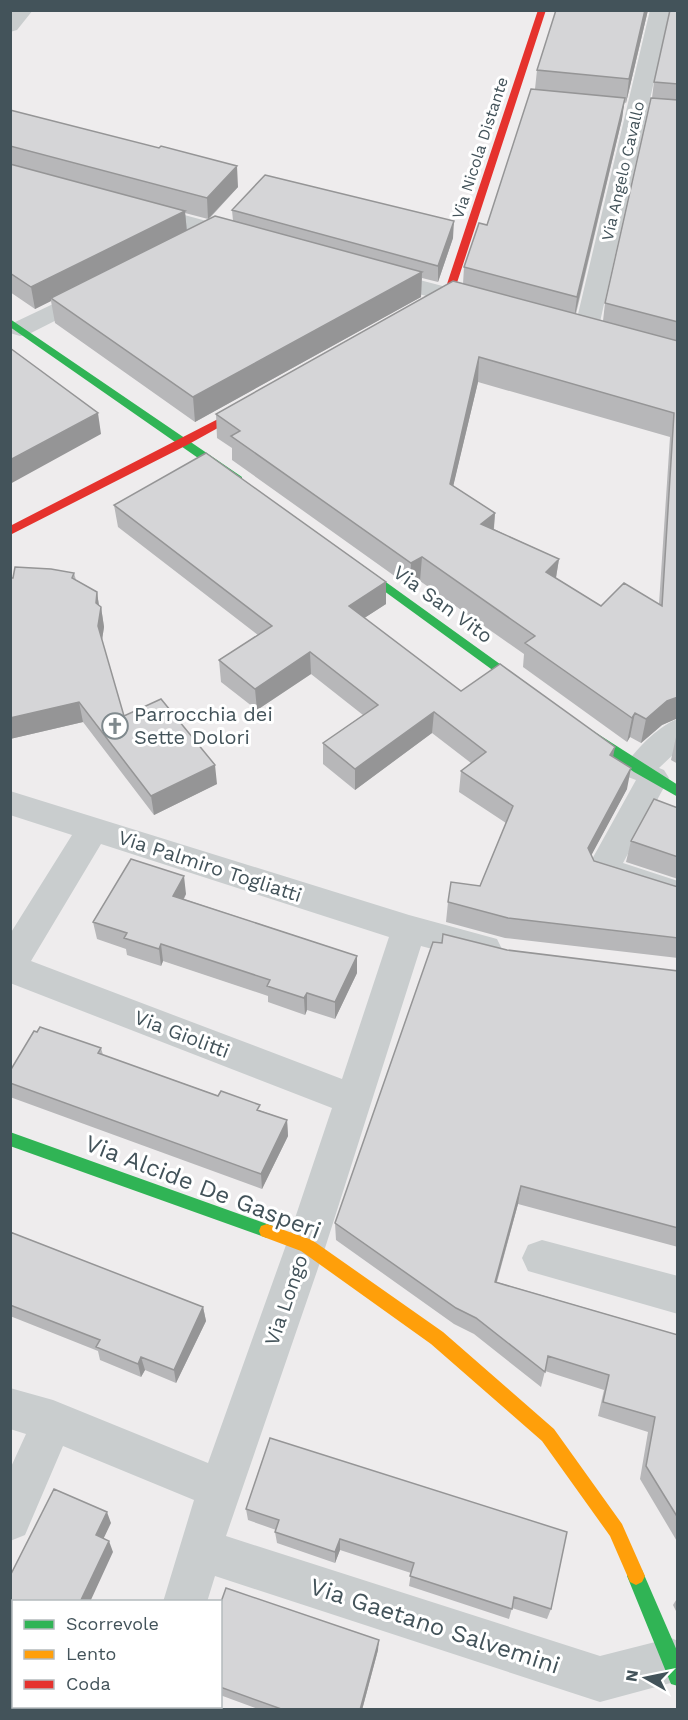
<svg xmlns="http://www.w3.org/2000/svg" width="688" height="1720" viewBox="0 0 688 1720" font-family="'Work Sans',sans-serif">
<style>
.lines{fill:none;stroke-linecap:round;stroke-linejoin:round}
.street{fill:#c9cdce;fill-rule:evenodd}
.fast{fill:#30b455;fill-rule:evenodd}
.slow{fill:#ff9f0a;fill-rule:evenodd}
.jam{fill:#e5322d;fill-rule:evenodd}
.wall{fill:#b7b7b9;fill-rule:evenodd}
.shaded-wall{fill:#959596}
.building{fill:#d5d5d7;stroke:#959596;stroke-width:1.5;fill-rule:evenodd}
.labels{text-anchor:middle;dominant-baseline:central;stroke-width:6;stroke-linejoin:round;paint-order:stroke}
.far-street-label{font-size:16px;fill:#43535a;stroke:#fff}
.street-label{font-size:20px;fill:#43535a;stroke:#fff}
.poi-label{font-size:20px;fill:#43535a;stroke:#fff;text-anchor:start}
.near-street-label{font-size:24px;fill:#43535a;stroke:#fff}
</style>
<rect width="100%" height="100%" fill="#eeeced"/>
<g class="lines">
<path class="street" d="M 12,10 L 33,10 L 17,30 L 10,32 Z
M 650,10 L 670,10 L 598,331 L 595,336 L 586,338 L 577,336 L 574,331 Z
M 144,204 L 247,232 L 251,237 L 247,242 L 239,244 L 136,216 L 133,211 L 136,206 Z
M 378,269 L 488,298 L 491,303 L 488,308 L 479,310 L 370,281 L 366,276 L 370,271 Z
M 93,285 L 102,287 L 105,292 L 102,297 L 29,334 L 20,336 L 10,333 L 11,324 Z
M 678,719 L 678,750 L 659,768 L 664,770 L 669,778 L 623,863 L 678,881 L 678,908 L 591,879 L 586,870 L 636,780 L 628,777 L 623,769 C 632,753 660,724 678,719 Z
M 10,791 L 409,915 L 497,939 L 502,949 L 497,959 L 485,963 L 421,946 L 326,1245 L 226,1536 L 600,1656 L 671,1638 L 678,1641 L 678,1681 L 600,1702 L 215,1576 L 207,1602 L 163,1602 L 194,1500 L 63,1446 L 25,1535 L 10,1541 L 10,1469 L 26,1434 L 10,1429 L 10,1388 L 53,1400 L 208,1463 L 286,1245 L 332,1108 L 10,983 L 10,934 L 72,835 L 10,815 ZM 101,844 L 389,937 L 342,1079 L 31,961 Z
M 542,1240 L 678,1276 L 678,1314 L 528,1271 L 522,1258 L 528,1245 Z
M 129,1706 L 175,1706 L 174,1710 L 128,1710 Z"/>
<path class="fast" d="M 10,319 L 242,477 L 242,483 L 234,483 L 10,327 Z
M 351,557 L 536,690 L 538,693 L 536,696 L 528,696 L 347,564 L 345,561 Z
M 579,722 L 678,785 L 678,797 L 634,772 L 575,730 L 573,727 L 575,724 Z
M 10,1132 L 267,1224 L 273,1226 L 275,1231 L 273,1236 L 267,1238 L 10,1146 Z
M 636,1567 L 642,1570 L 678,1653 L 678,1686 L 671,1684 L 627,1576 L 630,1570 Z"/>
<path class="slow" d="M 267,1224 L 312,1240 L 443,1332 L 554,1429 L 622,1524 L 645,1576 L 642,1582 L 636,1585 L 630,1582 L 610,1536 L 542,1441 L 431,1344 L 301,1251 L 261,1236 L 259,1231 L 261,1226 Z"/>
<path class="jam" d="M 538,10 L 546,10 L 453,295 L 425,313 L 417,313 L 417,309 L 444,293 Z
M 255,400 L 260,403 L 259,405 L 189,444 L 10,535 L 10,526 Z"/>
</g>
<path class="wall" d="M 648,10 L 626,103 L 624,102 L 622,119 L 576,314 L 603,321 L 605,303 L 652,98 L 654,82 L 678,10 L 678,718 L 662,725 L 641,743 L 630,737 L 627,742 L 523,667 L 524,654 L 420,581 L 410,587 L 232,460 L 232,448 L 217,438 L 216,414 L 463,284 L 464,267 L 487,225 L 535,89 L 537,70 ZM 478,382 L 670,437 L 659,604 L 601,606 L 556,578 L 559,559 L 494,529 L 495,513 L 453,486 Z
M 10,110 L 238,187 L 209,219 L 233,221 L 232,210 L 453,238 L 438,282 L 422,278 L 421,297 L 195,422 L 55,323 L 51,301 L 35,309 L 10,292 ZM 185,213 L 208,219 L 187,230 Z
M 114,505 L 386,582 L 386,604 L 364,618 L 461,691 L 614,757 L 627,789 L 591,855 L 594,861 L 678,887 L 678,958 L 505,938 L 446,922 L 448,902 L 480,886 L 506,823 L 459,792 L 461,771 L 471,763 L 432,733 L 355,790 L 323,764 L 323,743 L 363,715 L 311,674 L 257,710 L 221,682 L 219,660 L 258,635 L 118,527 Z
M 74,573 L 76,580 L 97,592 L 99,606 L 101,607 L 104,627 L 102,640 L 124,716 L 217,784 L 154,815 L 83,722 L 10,739 L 10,578 Z
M 678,735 L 678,764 L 671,760 L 676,737 Z
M 678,808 L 678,879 L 626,862 L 631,841 Z
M 186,894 L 184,899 L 357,956 L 357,973 L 335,1019 L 307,1010 L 305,1015 L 268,1002 L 268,996 L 163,961 L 161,966 L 127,955 L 126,949 L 97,939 L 93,922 Z
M 507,950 L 678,971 L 678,1247 L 518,1204 L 497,1282 L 678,1335 L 678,1543 L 640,1479 L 648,1432 L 598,1416 L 604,1390 L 545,1371 L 541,1387 L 474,1334 L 454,1324 L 336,1240 L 335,1223 Z
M 101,1048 L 103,1055 L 287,1120 L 288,1136 L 262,1189 L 10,1097 L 10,1071 Z
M 10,1232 L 203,1307 L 206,1321 L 176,1383 L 145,1370 L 141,1377 L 100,1360 L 98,1351 L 10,1316 Z
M 270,1438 L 551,1609 L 547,1619 L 512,1608 L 509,1619 L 409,1586 L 411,1573 L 340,1550 L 335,1563 L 277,1543 L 275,1532 L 276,1530 L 248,1520 L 246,1509 Z
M 678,1597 L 678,1615 L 673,1605 Z
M 220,1605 L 378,1650 L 362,1710 L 261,1710 L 220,1695 Z"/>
<path class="shaded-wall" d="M 645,10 L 648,10 L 626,103 L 629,79 Z
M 625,98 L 622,119 L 574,319 L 577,297 Z
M 237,166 L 238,187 L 208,219 L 207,198 Z
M 185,211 L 187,233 L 51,298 L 51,301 L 35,309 L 31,287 Z
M 454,221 L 453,238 L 438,282 L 438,266 Z
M 422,272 L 421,297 L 195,422 L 193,397 Z
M 479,357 L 478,382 L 448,508 L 450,484 Z
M 98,413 L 101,434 L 10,484 L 10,460 Z
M 495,513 L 493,537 L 481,524 Z
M 422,557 L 420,581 L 410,587 L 411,563 Z
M 559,559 L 555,583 L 546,572 Z
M 386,582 L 386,604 L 349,628 L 349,606 Z
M 97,592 L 100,613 L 101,607 L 104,627 L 101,646 L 98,626 L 96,603 Z
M 310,652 L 311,674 L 257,710 L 255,689 Z
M 678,697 L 678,718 L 662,725 L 641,743 L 646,719 L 667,701 Z
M 79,702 L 83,722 L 10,739 L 10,718 Z
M 434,712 L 432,733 L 355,790 L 355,769 Z
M 635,713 L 630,737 L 627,742 L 632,718 Z
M 615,747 L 611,768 L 610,755 Z
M 215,765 L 217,784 L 154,815 L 151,796 Z
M 631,768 L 627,789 L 584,869 L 588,848 Z
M 184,876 L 186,894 L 176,913 L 173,896 Z
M 161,944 L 163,961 L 161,966 L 159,949 Z
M 357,956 L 357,973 L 335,1019 L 335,1002 Z
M 307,993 L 307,1010 L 305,1015 L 304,998 Z
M 287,1120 L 288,1136 L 262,1189 L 261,1174 Z
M 521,1186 L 518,1204 L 492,1298 L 495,1282 Z
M 203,1307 L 206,1321 L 176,1383 L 174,1370 Z
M 141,1357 L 145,1370 L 141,1377 L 138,1364 Z
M 107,1512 L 111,1523 L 100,1546 L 96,1535 Z
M 340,1539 L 340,1550 L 335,1563 L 335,1552 Z
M 109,1541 L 113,1552 L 90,1602 L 80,1602 Z
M 379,1640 L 378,1650 L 362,1710 L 360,1710 Z
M 83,1707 L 92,1707 L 91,1710 L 82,1710 Z"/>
<path class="building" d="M 556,10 L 645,10 L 629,79 L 537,70 Z
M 670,10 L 678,10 L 678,84 L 654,82 Z
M 531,89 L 625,98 L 577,297 L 464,267 L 479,223 L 487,225 Z
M 651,98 L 678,100 L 678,322 L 605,303 Z
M 10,110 L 159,148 L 161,146 L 237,166 L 207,198 L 10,146 Z
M 10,164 L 185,211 L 31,287 L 10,273 Z
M 265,175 L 454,221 L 438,266 L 232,210 Z
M 215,216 L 422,272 L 193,397 L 51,298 Z
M 453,281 L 678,341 L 678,697 L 667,701 L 646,719 L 635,713 L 632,718 L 525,643 L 535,636 L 422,557 L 411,563 L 231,436 L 240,431 L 216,414 ZM 479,357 L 674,413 L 662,606 L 624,583 L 601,606 L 546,572 L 559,559 L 481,524 L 495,513 L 450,484 Z
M 10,348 L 98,413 L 10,460 Z
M 206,453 L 386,582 L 349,606 L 461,691 L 500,664 L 615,747 L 610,755 L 631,768 L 588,848 L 594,861 L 678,887 L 678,938 L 508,918 L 448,902 L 451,882 L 480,886 L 513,806 L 461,771 L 486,752 L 434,712 L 355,769 L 323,743 L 378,705 L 310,652 L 255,689 L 219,660 L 272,626 L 114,505 Z
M 15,567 L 51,569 L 74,573 L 72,578 L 97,592 L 96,603 L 101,607 L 98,626 L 124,716 L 161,699 L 215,765 L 151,796 L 79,702 L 10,718 L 10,578 L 13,578 Z
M 654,799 L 678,808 L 678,857 L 631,841 Z
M 131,859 L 184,876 L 173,896 L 357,956 L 335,1002 L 307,993 L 304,998 L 267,986 L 270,980 L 161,944 L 159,949 L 124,938 L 127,933 L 93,922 Z
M 443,934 L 507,950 L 678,971 L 678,1228 L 521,1186 L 495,1282 L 678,1335 L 678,1518 L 646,1466 L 655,1417 L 603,1402 L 609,1375 L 548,1356 L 545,1372 L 476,1318 L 456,1308 L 335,1223 L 433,942 L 442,943 Z
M 40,1027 L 101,1048 L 98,1053 L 218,1096 L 221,1091 L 260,1105 L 257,1110 L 287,1120 L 261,1174 L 10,1083 L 10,1071 L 34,1031 L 37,1032 Z
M 10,1232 L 203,1307 L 174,1370 L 141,1357 L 138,1364 L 96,1347 L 100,1340 L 10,1305 Z
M 270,1438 L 567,1532 L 551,1609 L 514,1597 L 512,1609 L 410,1576 L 414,1563 L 340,1539 L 335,1552 L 275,1532 L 279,1520 L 246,1509 Z
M 54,1489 L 107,1512 L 96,1535 L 109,1541 L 80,1602 L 14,1602 L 14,1707 L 83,1707 L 82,1710 L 10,1710 L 10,1624 L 13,1620 L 10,1619 L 10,1576 Z
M 226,1588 L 379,1640 L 360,1710 L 284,1710 L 220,1687 L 220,1605 Z"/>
<defs>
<g id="church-ring" transform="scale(1.35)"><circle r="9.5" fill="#fff" stroke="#7f898d" stroke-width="1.5"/><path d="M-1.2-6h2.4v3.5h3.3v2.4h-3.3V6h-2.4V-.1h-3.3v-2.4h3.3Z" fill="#7f898d"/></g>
</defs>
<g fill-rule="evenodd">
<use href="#church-ring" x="115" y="726"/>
</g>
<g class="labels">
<g class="far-street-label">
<text transform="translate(480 148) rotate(-72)">Via Nicola Distante</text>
<text transform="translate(623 171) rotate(-77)">Via Angelo Cavallo</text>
</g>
<g class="street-label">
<text transform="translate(443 604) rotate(36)">Via San Vito</text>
<text transform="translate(210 866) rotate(18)">Via Palmiro Togliatti</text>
<text transform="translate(182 1034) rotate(21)">Via Giolitti</text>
<text transform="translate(286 1300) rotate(-71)">Via Longo</text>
</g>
<g class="poi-label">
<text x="134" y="714">Parrocchia dei<tspan x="134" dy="23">Sette Dolori</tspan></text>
</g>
<g class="near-street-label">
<text transform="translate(203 1187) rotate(21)">Via Alcide De Gasperi</text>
<text transform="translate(435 1626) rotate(18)">Via Gaetano Salvemini</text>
</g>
</g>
<rect width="688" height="1720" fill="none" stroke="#43535a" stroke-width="24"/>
<rect x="12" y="1600" width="210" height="108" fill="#ffffff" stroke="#b4babd" stroke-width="1.5"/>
<rect x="24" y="1620" width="30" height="9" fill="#30b455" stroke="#b4babd" stroke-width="1.5"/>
<text x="66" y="1630" font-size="18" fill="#43535a">Scorrevole</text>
<rect x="24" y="1650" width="30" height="9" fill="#ff9f0a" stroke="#b4babd" stroke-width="1.5"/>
<text x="66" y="1660" font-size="18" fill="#43535a">Lento</text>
<rect x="24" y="1680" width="30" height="9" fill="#e5322d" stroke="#b4babd" stroke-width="1.5"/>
<text x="66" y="1690" font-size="18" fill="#43535a">Coda</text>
<g transform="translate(646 1678) rotate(279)" stroke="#ffffff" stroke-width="4.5" paint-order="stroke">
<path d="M0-4.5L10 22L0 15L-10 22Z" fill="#43535a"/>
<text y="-9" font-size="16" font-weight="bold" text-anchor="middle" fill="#43535a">N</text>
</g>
</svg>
